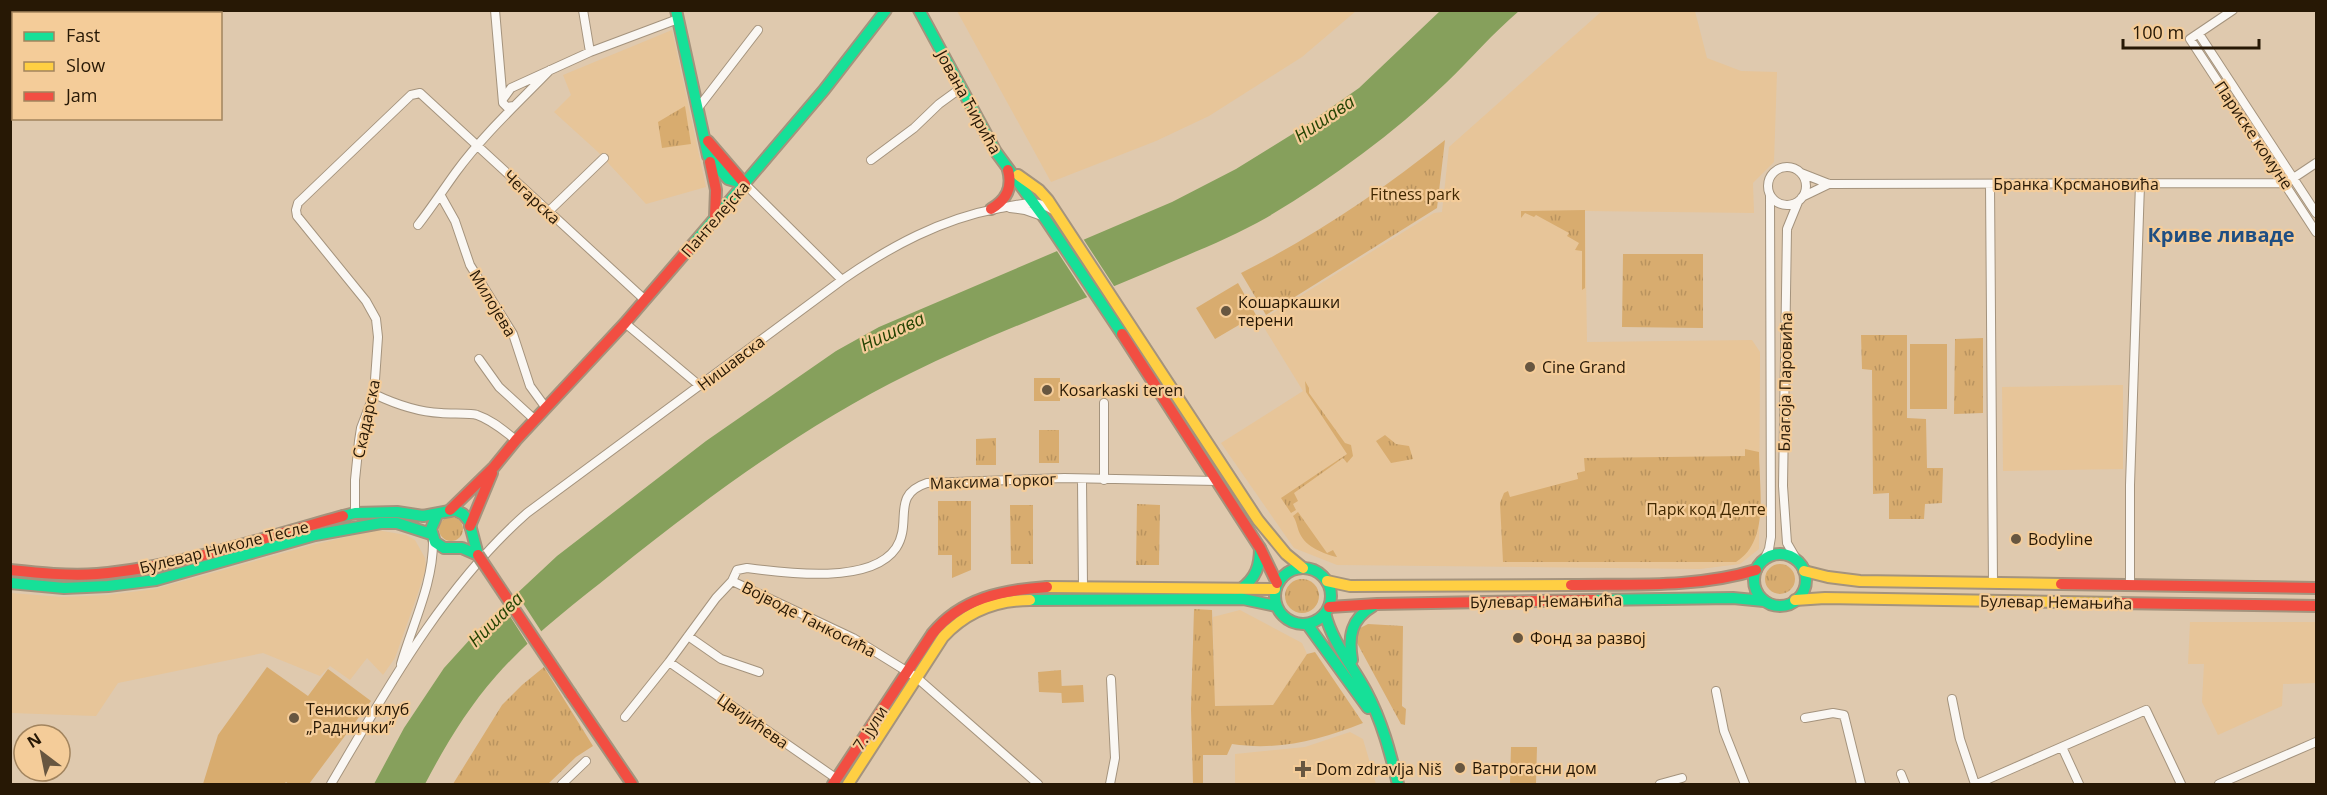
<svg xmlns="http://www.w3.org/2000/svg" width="2327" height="795" viewBox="0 0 2327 795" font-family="'Open Sans',sans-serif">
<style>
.built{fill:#e7c599}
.grass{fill:url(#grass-tufts)}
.pitch{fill:#d8ac6f}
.water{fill:#86a05c}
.pier{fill:#dfc9ae}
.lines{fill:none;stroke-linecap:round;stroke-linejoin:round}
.street-casing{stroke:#a4937d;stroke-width:10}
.fast-casing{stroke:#a4937d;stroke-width:14}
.slow-casing{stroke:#a4937d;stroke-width:14}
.jam-casing{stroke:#a4937d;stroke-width:14}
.street{stroke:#faf7f3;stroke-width:8}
.fast{stroke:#16e098;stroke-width:10}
.slow{stroke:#ffcf43;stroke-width:10}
.jam{stroke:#f24e42;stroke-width:10}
.jam-bridge-casing{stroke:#a4937d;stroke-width:14;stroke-linecap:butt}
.jam-bridge{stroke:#f24e42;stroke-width:10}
.poi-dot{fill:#675640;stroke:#f4cc99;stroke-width:2}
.labels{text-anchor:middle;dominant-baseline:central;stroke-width:4.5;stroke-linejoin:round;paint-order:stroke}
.street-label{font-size:16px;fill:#271805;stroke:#f4cc99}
.park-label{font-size:16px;fill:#412801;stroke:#f4cc99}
.poi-label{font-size:16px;fill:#271805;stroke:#f4cc99;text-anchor:start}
.water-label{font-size:18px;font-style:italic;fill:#244303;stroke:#f4cc99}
.quarter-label{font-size:20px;font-weight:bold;fill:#1f4e82;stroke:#f4cc99}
</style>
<defs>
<pattern id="grass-tufts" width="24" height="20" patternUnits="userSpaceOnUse" patternTransform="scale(1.5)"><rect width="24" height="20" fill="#d8ac6f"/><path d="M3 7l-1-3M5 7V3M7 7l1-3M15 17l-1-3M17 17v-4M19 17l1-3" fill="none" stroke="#b9935f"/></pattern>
</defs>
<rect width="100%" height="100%" fill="#dfc9ae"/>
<path class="built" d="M 957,11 L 1356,11 L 1302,57 L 1209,116 L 1156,141 L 1051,182 Z
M 1602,11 L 1695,11 L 1707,58 L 1741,71 L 1777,72 L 1774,162 L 1753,183 L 1754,213 L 1585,211 L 1587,342 L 1752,340 L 1760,352 L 1759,549 L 1740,564 L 1700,569 L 1337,565 L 1294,548 L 1221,443 L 1303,391 L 1260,321 L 1434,213 L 1442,212 L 1449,147 Z
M 672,30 L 706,187 L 646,204 L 598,152 L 554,112 L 571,95 L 563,75 Z
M 2123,385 L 2123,469 L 2003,471 L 2002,387 Z
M 377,530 L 406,535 L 415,540 L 425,558 L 426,568 L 417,596 L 395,658 L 383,675 L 367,658 L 350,680 L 330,666 L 320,676 L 263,653 L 118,683 L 96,716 L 11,713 L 11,593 L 62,597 L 107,595 L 155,589 L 312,545 Z
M 1240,610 L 1302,643 L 1307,654 L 1273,705 L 1214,706 L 1213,617 Z
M 2190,622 L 2316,622 L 2316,683 L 2283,684 L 2282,706 L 2218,735 L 2202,702 L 2204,664 L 2188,664 Z
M 1350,732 L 1363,739 L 1376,784 L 1235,784 L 1235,754 L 1305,747 Z"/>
<path class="grass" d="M 685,106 L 691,144 L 662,148 L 658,122 Z
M 1445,140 L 1437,208 L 1266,315 L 1241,273 C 1315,236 1381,191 1445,140 Z
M 1585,210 L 1585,288 L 1582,290 L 1582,251 L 1575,250 L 1579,243 L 1567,236 L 1569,233 L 1536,215 L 1534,217 L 1525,213 L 1521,218 L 1521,211 Z
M 1623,254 L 1703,254 L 1703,328 L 1622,327 Z
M 1861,335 L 1907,335 L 1907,418 L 1926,419 L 1927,468 L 1943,468 L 1942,503 L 1925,504 L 1924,519 L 1889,519 L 1889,493 L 1873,494 L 1872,370 L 1862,369 Z
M 1983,338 L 1983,413 L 1954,414 L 1955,339 Z
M 1305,381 L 1309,388 L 1309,393 L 1345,443 L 1351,445 L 1353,456 L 1347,463 L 1343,458 L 1294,493 L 1298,501 L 1293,504 L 1296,510 L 1291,513 L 1281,498 L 1347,454 L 1306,392 Z
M 1039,430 L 1059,430 L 1059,463 L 1039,463 Z
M 1385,435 L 1396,444 L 1409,446 L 1413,459 L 1391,463 L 1376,441 Z
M 996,438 L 996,465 L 976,465 L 976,439 Z
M 1745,449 L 1759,452 C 1759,488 1770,541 1736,562 L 1503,562 L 1500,503 L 1504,493 L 1508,491 L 1510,497 L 1578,479 L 1577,473 L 1585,471 L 1584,458 L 1745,456 Z
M 938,501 L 971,501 L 971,570 L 952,578 L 952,555 L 938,555 Z
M 1137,504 L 1160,505 L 1159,565 L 1136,565 Z
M 1010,505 L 1033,505 L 1033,564 L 1011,564 Z
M 1298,512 L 1327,553 L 1333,550 L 1337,557 C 1324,554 1306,547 1300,534 C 1297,528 1297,522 1293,516 Z
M439 529a12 12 0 1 1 24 0a12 12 0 1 1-24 0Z
M1765 579a15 15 0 1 1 30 0a15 15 0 1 1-30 0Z
M1285 596a17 17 0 1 1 34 0a17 17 0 1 1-34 0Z
M 1194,609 L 1212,610 L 1215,706 L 1273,705 L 1307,654 L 1315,652 L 1363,723 C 1320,740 1278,751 1232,744 L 1227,755 L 1203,755 L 1203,784 L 1193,784 L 1191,709 Z
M 1368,624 L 1403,626 L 1402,706 L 1406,709 L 1405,725 L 1401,724 L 1357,643 L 1355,634 L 1360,628 Z
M 544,667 L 593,746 L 576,757 L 548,784 L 453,784 L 502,705 L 522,685 Z
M 1061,670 L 1062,693 L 1039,692 L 1038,672 Z"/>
<path class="pitch" d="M 1238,283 L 1256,315 L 1215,339 L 1196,308 Z
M 1910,344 L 1947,344 L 1947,409 L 1910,409 Z
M 1034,378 L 1060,378 L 1060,401 L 1034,401 Z
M 267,667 L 308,696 L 328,669 L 371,701 L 309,784 L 289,784 L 286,782 L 284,784 L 203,784 L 218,735 Z
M 1083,685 L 1084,702 L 1062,703 L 1061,686 Z
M 1511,747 L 1537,747 L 1536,784 L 1510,784 Z"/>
<path class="water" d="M 1440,11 L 1519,11 C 1493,33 1471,59 1446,83 C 1392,135 1330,180 1266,218 C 1229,239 1187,255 1148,272 C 1068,306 986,336 909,374 C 803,426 705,499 614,572 C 573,605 530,637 496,676 C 467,709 445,746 425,784 L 374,784 L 404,728 L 444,668 L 483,625 L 557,556 L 706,441 L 836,351 L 879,327 L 1172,202 L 1236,169 L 1299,130 L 1359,88 Z"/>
<path class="pier" d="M 1082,237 L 1116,289 L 1089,300 L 1055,248 Z
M 515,591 L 543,634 L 529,646 L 502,604 Z"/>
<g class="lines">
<g class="street-casing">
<path id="street" d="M 495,10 L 503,103 L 507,107 L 514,106
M 583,10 L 590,52
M 2233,10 L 2190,39 L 2316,232
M 2199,34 L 2316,213
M 503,99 L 511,88 L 590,52 L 678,19
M 698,108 L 758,30
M 871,160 L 914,128 L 939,104 L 961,88
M1768 186a19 19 0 1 1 38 0a19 19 0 1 1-38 0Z
M 1801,173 L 1829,184 L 2286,183 L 2316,163
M 745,184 L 842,280
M 1990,184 L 1993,583
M 441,196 L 455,221 L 470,265 L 513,334 L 530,386 L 546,408
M 1802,197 L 1829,184
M 1798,202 L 1787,229 L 1783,486 L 1787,543 L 1798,562
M 1010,208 L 1025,210 L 1042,216
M 548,212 L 604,158
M 418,225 C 432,207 443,190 456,172 C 483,135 518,103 550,70
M 625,323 L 700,386
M 479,359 L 499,387 L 535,420
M 374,394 C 395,404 417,412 441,413 C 449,414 472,413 477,415 C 492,420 504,431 516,440
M 1104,403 L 1104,480
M 1082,480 L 1083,587
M 355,513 L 355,480 L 359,441 L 361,428 L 374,394 L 378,337 L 376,319 L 366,301 L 297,216 L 296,210 L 298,203 L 411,95 L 420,93 L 645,300
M 1764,560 L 1769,549 L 1771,537 L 1770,195
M 732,581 L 853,638 L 916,677 L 1038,784
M 2130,586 L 2130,485 L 2140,184
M 688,636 L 721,659 L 759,672
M 669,662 L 837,779
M 401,664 C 413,623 434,582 433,539
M 1716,691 L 1724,731 L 1745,784
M 1952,699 L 1960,739 L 1975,784
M 625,717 L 669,662 L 716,598 L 732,581 L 737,570 L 747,568 C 785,573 871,585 896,548 C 913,522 890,495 927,483 L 1064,478 L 1217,481
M 1805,718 L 1833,713 L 1844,715 L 1861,784
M 2062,747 L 2079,784
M 1901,774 L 1905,784
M 331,784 C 387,689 443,587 527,513 L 842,280 C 891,246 941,219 1000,208 C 1019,205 1035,198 1053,210
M 562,784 L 586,761
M 1110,784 L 1115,758 L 1111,679
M 1660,784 L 1682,778
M 1977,784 L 2146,710 L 2181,784
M 2219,784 L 2316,742"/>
</g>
<g class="fast-casing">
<path id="fast" d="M 676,10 L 708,156 L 728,179 L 745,184
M 919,10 L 996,152 L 1046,220 L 1122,334
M 693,244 L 824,90 L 886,10
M 437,515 L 431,529 L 435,542 L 444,548 L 462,548 L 478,555
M 343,516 L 355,513 L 397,512 L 423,516 L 455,510 L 463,514 L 469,521 L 478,555
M1754 580a26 26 0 1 1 52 0a26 26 0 1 1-52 0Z
M1275 596a28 28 0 1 1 56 0a28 28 0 1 1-56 0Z
M 10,583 L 64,588 L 108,586 L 156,580 L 315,535 L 381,523 L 397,523 L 431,534
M 1241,589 C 1256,578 1260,566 1260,548
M 1030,600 L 1243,599 L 1276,606
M 1594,600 L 1733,598 L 1764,601
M 1325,613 C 1332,642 1352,665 1366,691 C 1382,721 1390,752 1398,784
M 1307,624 L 1368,708
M 1352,660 C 1348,636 1351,619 1373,606"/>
</g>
<g class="slow-casing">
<path id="slow" d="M 1018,175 L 1039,190 L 1048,200 L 1258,520 L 1286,554 L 1303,568
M 1804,571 L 1828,577 L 1860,581 L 2061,584
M 1327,581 L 1350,586 L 1571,585
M 1047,587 L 1275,589
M 1795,600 L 1825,598 L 2116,603
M 848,784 L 943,637 C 966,612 996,600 1030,600"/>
</g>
<g class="jam-casing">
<path id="jam" d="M 708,141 L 745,184
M 710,162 L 716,190 L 715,218
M 991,209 C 1006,200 1013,188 1008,170
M 1122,334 L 1260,548 L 1277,583
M 450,510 L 494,467 L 516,440 L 625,323 L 693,244
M 470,526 L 492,473
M 10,570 C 39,573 68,576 97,574 C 179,567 263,538 343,516
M 2061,584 L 2316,588
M 1571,585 C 1633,584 1697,588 1756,570
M 2116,603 L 2316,606
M 1329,607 L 1377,604 L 1594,600
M 571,694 L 632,784
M 833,784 L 932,634 C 961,598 1003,590 1047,587"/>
</g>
<use href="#street" class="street"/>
<use href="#fast" class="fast"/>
<use href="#slow" class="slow"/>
<use href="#jam" class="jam"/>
<g class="jam-bridge-casing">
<path id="jam-bridge" d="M 478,555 L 571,694"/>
</g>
<use href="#jam-bridge" class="jam-bridge"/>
</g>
<g class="poi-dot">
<circle cx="1226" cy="311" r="6"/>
<circle cx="1530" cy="367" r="6"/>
<circle cx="1047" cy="390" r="6"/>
<circle cx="2016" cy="539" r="6"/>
<circle cx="1518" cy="638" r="6"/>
<circle cx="294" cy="718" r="6"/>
<circle cx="1460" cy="768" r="6"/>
<path d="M1300 760h6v6h6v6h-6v6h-6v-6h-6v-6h6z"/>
</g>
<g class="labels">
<g class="street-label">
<text transform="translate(969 102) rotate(61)">Јована Ћирића</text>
<text transform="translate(2254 135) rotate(56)">Париске комуне</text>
<text x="2076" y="184">Бранка Крсмановића</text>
<text transform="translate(532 197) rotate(43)">Чегарска</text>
<text transform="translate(715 219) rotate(-49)">Пантелејска</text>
<text transform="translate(493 303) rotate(59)">Милојева</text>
<text transform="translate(731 363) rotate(-37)">Нишавска</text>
<text transform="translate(1785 382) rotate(-89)">Благоја Паровића</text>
<text transform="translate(366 419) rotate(-78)">Скадарска</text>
<text transform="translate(993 481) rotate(-2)">Максима Горког</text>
<text transform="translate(224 547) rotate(-14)">Булевар Николе Тесле</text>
<text transform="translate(1546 601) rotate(-1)">Булевар Немањића</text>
<text transform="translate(2056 602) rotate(1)">Булевар Немањића</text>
<text transform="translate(809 619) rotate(27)">Војводе Танкосића</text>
<text transform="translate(753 721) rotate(35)">Цвијићева</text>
<text transform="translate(870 728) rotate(-57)">7. јули</text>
</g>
<g class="park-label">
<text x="1415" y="194">Fitness park</text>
<text x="1706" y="509">Парк код Делте</text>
</g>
<g class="poi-label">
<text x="1238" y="302">Кошаркашки<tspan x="1238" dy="18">терени</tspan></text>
<text x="1542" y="367">Cine Grand</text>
<text x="1059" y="390">Kosarkaski teren</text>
<text x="2028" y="539">Bodyline</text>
<text x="1530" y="638">Фонд за развој</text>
<text x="306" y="709">Тениски клуб<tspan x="306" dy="18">„Раднички”</tspan></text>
<text x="1472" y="768">Ватрогасни дом</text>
<text x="1316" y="769">Dom zdravlja Niš</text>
</g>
<g class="water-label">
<text transform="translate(1324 118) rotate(-34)">Нишава</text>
<text transform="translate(892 331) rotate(-25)">Нишава</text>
<text transform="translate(495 619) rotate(-45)">Нишава</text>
</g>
<g class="quarter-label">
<text x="2221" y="234">Криве ливаде</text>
</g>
</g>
<rect width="2327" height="795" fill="none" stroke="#271805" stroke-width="24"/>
<rect x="12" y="12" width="210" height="108" fill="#f4cc99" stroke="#a2845e" stroke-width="1.5"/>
<rect x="24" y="32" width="30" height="9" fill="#16e098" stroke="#a2845e" stroke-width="1.5"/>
<text x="66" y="42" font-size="18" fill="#271805">Fast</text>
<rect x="24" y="62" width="30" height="9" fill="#ffcf43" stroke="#a2845e" stroke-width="1.5"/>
<text x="66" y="72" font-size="18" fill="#271805">Slow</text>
<rect x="24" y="92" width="30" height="9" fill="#f24e42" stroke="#a2845e" stroke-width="1.5"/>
<text x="66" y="102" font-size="18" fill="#271805">Jam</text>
<g transform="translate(42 753) rotate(328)"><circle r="28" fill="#f4cc99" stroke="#a2845e" stroke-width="1.5"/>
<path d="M0-4.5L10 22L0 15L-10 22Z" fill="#675640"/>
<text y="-9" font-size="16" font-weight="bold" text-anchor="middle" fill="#271805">N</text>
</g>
<path d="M2123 39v9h136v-9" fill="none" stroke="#271805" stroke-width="3"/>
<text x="2132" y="39" font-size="18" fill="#271805" stroke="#f4cc99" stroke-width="4.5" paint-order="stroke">100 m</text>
</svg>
